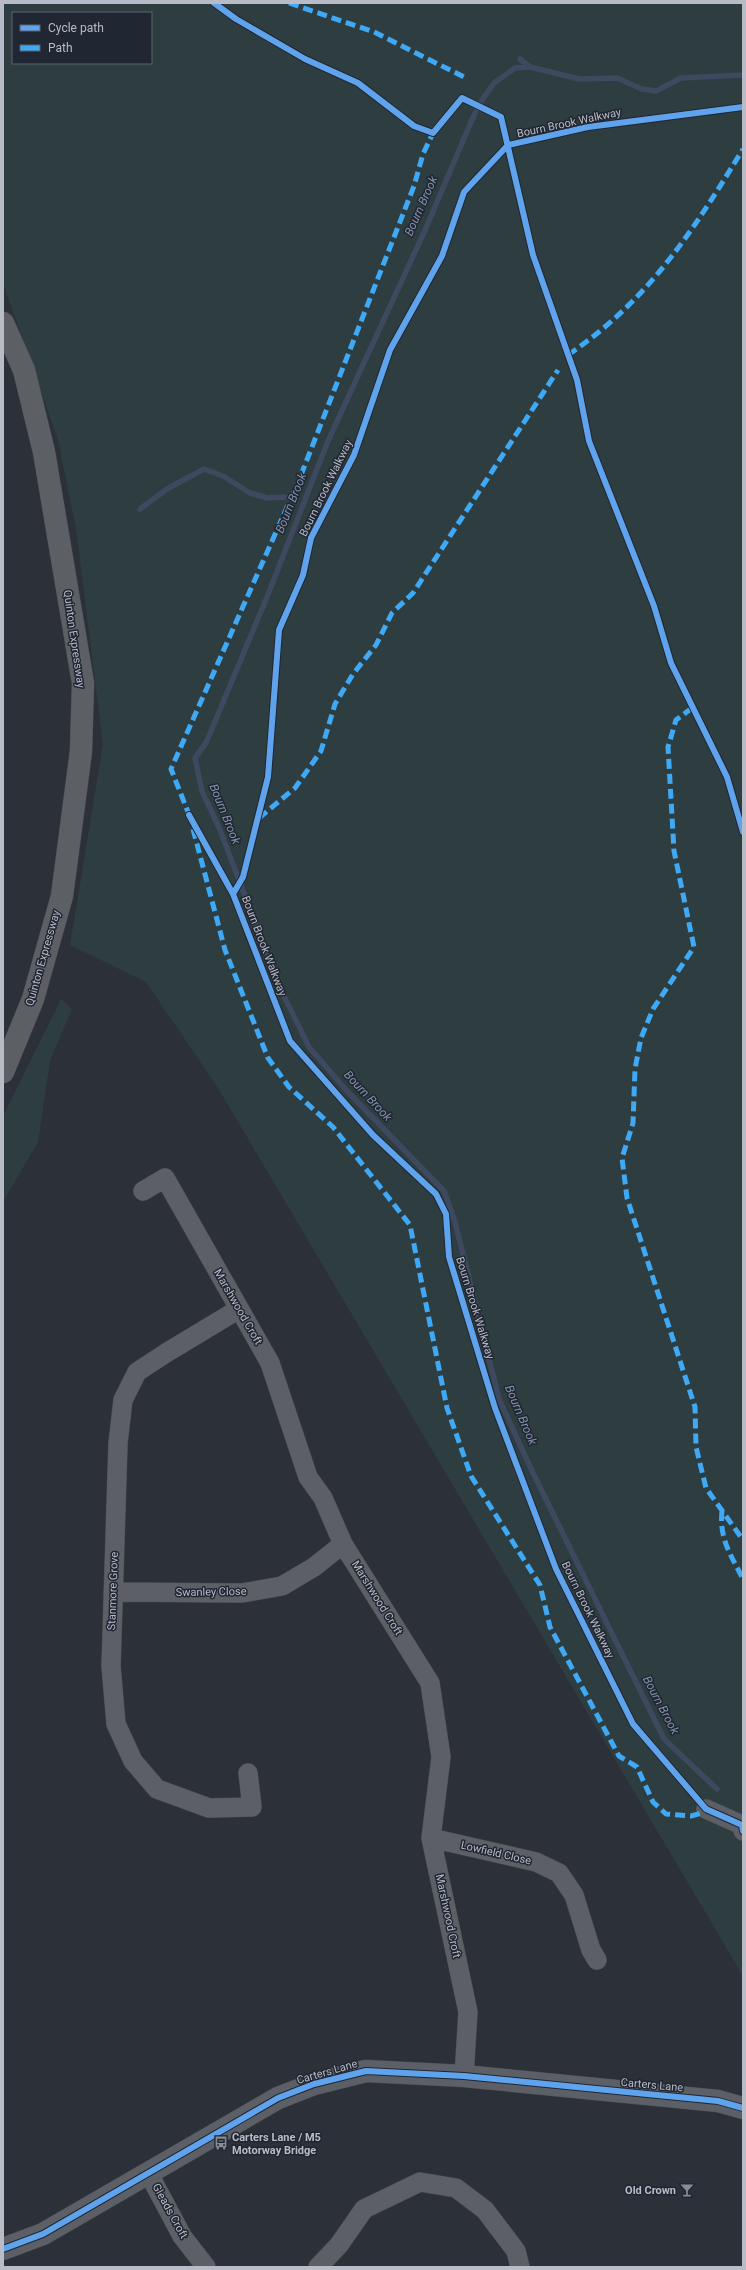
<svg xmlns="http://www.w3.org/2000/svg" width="746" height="2270" viewBox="0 0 746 2270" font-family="Roboto,sans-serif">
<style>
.green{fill:#2e3d40;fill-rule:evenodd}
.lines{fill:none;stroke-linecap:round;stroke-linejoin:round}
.stream{stroke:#3e495f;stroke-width:5.5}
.minor-casing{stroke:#484b50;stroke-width:20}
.tertiary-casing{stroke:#484b50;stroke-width:23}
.trunk-casing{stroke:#494c53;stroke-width:23}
.minor{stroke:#5c5f65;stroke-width:19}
.tertiary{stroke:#5c5f65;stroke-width:22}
.trunk{stroke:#5c5f64;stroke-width:22}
.quiet{stroke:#3fa9f5;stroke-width:5;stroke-dasharray:10 5;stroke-linecap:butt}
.cycleway-casing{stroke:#202632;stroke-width:8}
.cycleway{stroke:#60a3ed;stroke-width:6}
.labels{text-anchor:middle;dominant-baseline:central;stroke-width:3;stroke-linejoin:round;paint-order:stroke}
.street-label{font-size:11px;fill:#b8bcc7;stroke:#202632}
.poi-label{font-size:11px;font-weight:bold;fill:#b8bcc7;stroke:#202632;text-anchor:start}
.water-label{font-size:12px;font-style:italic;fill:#8391ab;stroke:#202632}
</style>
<rect width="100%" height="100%" fill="#2c3038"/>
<path class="green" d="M 3,3 L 743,3 L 743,1976 L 218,1088 L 146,982 L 70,945 L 103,744 L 76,529 L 58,440 L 3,283 ZM 13,13 L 151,13 L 151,63 L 13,63 Z
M 61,999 L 72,1009 L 50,1061 L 38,1142 L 3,1202 L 3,1116 Z"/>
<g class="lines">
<path class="stream" d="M 520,59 L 530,67
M 140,509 L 167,489 L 204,469 L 223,476 L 250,493 L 267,498 L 287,497
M 717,1789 L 664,1739 L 533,1473 L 499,1399 L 455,1222 L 444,1191 L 346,1090 L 309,1047 L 280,988 L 220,830 L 202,791 L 195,758 L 206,743 L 267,597 L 328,441 L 426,228 L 471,122 L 480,103 L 494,83 L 515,68 L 530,67 L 579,79 L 617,78 L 642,89 L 656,91 L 681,78 L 743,75"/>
<g class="minor-casing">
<path id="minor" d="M 143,1191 L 165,1178 L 270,1363 L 308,1477 L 323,1498 L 343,1544 L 430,1683 L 441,1757 L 431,1838 L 468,2012 L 464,2076
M 239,1309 L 166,1353 L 137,1372 L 123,1400 L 118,1443 L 111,1666 L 116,1724 L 133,1761 L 157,1789 L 209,1808 L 252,1807 L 248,1773
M 113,1592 L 242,1593 L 282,1586 L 314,1567 L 343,1544
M 706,1809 L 742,1825 L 743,1831
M 431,1838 L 536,1862 L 559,1873 L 574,1895 L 591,1950 L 597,1960
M 149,2174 L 182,2236 L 206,2267
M 318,2267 L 339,2245 L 364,2209 L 420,2182 L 456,2188 L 485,2210 L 516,2251 L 520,2267"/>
</g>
<g class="tertiary-casing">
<path id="tertiary" d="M 3,2249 L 43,2234 L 278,2098 L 314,2084 L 366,2071 L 464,2076 L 718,2101 L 743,2108"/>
</g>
<g class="trunk-casing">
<path id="trunk" d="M 3,323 L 24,370 L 44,452 L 83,683 L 81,751 L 62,896 L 33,999 L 3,1072"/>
</g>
<use href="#minor" class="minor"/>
<use href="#tertiary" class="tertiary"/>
<use href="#trunk" class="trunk"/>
<path class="quiet" d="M 289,3 L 374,32 L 466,78
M 568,355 C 649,300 693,231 743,149
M 301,475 L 414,186 L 423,154 L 433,133
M 692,708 L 676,720 L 668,747 L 674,851 L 694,947 L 653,1009 L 641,1038 L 635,1069 L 633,1123 L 622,1158 L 627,1198 L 695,1407 L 696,1447 L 706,1488 L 743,1540
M 190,817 L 171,769 L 296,487
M 259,818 L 295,788 L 321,751 L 335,704 L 353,674 L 376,645 L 392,613 L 413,593 L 558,370
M 193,829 L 225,950 L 268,1058 L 289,1087 L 333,1127 L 410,1225 L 447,1408 L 471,1476 L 540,1585 L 550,1627 L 619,1756 L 637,1767 L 653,1802 L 666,1814 L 691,1816 L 702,1813 L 706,1809
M 722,1511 C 719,1539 731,1555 743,1579"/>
<g class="cycleway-casing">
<path id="cycleway" d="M 214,3 L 236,19 L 305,59 L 358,83 L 414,126 L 433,133 L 462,98 L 501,117 L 533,255 L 577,380 L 589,441 L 654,606 L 671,663 L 727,777 L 743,832
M 189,815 L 233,894 L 290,1041 L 373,1135 L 436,1194 L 446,1214 L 449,1257 L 495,1408 L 556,1569 L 633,1724 L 706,1809 L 742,1825 L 743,1831
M 233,894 L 243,877 L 268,777 L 279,630 L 303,575 L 311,538 L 354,455 L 390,350 L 442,256 L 464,192 L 508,145 L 588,127 L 743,107
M 3,2249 L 43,2234 L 278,2098 L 314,2084 L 366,2071 L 464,2076 L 718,2101 L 743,2108"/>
</g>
<use href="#cycleway" class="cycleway"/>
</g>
<defs>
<g id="bus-bare" transform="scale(1.08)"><path d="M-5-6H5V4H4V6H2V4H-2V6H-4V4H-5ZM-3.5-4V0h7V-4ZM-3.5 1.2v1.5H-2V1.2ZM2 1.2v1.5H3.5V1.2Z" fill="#878b95" stroke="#202632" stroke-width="2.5" paint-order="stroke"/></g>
<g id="bar-bare" transform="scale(1.08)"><path d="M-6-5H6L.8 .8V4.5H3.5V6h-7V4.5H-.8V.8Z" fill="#878b95" stroke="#202632" stroke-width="2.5" paint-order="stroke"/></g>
</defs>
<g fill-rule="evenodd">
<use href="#bus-bare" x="221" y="2143"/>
<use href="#bar-bare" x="687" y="2190"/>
</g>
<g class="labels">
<g class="street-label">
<text transform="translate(569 123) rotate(-12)">Bourn Brook Walkway</text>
<text transform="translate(326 488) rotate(-64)">Bourn Brook Walkway</text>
<text transform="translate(74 639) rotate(82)">Quinton Expressway</text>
<text transform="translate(264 946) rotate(69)">Bourn Brook Walkway</text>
<text transform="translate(43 958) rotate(-74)">Quinton Expressway</text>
<text transform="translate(238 1307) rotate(60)">Marshwood Croft</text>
<text transform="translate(475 1308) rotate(73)">Bourn Brook Walkway</text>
<text transform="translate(113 1591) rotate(-88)">Stanmore Grove</text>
<text transform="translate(211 1592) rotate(-1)">Swanley Close</text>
<text transform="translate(377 1598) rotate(58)">Marshwood Croft</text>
<text transform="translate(588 1610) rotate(64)">Bourn Brook Walkway</text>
<text transform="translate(496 1853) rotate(13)">Lowfield Close</text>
<text transform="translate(448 1916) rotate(78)">Marshwood Croft</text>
<text transform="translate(327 2072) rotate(-16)">Carters Lane</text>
<text transform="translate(652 2085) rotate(5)">Carters Lane</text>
<text transform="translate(170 2211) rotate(61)">Gleads Croft</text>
</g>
<g class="poi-label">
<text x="232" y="2137">Carters Lane / M5<tspan x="232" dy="13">Motorway Bridge</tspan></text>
<text x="676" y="2190" text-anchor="end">Old Crown</text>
</g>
<g class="water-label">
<text transform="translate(421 206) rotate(-66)">Bourn Brook</text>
<text transform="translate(291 503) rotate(-68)">Bourn Brook</text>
<text transform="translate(225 814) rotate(68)">Bourn Brook</text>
<text transform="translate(368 1096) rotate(47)">Bourn Brook</text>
<text transform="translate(521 1415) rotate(67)">Bourn Brook</text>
<text transform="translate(661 1705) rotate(62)">Bourn Brook</text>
</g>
</g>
<rect width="746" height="2270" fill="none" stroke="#b8bcc7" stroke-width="8"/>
<rect x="12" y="12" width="140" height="52" fill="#202632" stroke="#5d626e"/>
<rect x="20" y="25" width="20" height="6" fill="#60a3ed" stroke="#5d626e"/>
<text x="48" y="32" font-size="12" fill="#b8bcc7">Cycle path</text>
<rect x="20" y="45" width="20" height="6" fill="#3fa9f5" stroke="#5d626e"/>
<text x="48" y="52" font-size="12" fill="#b8bcc7">Path</text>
</svg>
